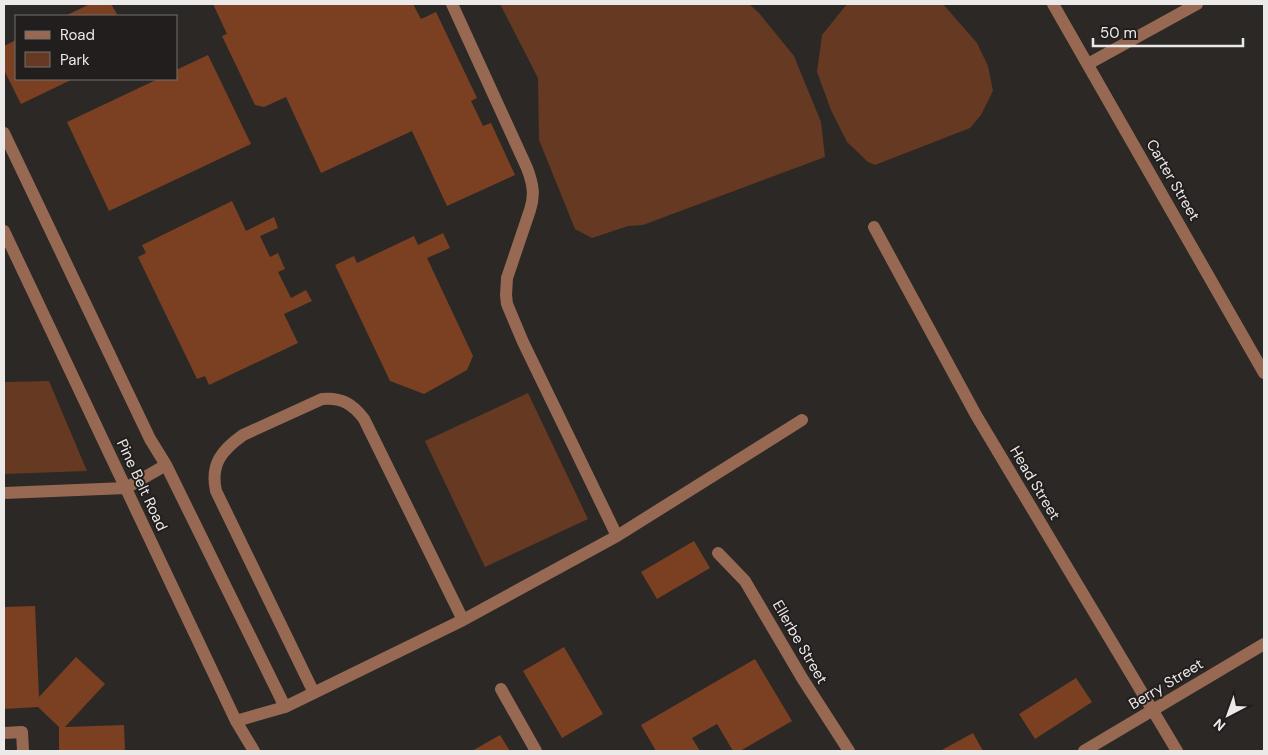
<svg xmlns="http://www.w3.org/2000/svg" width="1268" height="755" viewBox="0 0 1268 755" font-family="'DM Sans',sans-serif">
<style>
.green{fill:#663922}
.building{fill:#7b4022}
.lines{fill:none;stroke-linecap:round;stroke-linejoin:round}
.minor{stroke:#976953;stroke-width:12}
.labels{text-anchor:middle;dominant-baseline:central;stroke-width:4;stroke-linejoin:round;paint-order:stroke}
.street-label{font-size:15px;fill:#eceae9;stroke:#221e1d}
</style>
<rect width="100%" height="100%" fill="#2b2826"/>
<path class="green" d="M 500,4 L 749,4 L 759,13 L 794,56 L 821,122 L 825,157 L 643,225 L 628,226 L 592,238 L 575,229 L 539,140 L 538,78 Z
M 847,4 L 943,4 L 977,43 L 988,66 L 993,91 L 981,115 L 970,128 L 875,165 L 868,162 L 847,142 L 831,110 L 817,72 L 822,35 Z
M 49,381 L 87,471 L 4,474 L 4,382 Z
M 528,393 L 588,519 L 485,567 L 425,441 Z"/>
<path class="building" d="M 90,4 L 111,4 L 117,14 L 113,16 L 65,16 Z
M 213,4 L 350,4 L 351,5 L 413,4 L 421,19 L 436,12 L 477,98 L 471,101 L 483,126 L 491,123 L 515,175 L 447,206 L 412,131 L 321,173 L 286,97 L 264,107 L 255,105 L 222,36 L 227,34 Z
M 16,40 L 16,79 L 73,79 L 21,104 L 4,70 L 4,46 Z
M 208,55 L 251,144 L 109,211 L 67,122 L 158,79 L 176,79 L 176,70 Z
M 232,201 L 246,231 L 274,217 L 278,228 L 260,236 L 270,257 L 278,253 L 285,269 L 278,272 L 291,298 L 306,290 L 312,301 L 284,314 L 298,343 L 209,385 L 205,376 L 197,379 L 138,257 L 146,253 L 142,245 Z
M 443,233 L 450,248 L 427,258 L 473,356 L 467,370 L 424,394 L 390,381 L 335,265 L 354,256 L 357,263 L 414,236 L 418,245 Z
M 694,541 L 710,568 L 657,599 L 641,572 Z
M 35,606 L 39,697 L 76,657 L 105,684 L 65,727 L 124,725 L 125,751 L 59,751 L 59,727 L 38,707 L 4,709 L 4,607 Z
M 564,647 L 603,714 L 562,738 L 523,671 Z
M 755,659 L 792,721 L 740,751 L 733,751 L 717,724 L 692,738 L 700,751 L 656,751 L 641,725 Z
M 1076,678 L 1092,702 L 1035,739 L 1019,714 Z
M 973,733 L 983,751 L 940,751 Z
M 500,735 L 510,751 L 472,751 Z"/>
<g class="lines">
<path class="minor" d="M 452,4 L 527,168 C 533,184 535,195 530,210 L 507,278 L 506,295 L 507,304 L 523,342 L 617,536
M 1053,4 L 1264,373
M 1088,64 L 1197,4
M 4,133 L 150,439 L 166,465 L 285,707
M 874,227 L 976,415 L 1177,751
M 4,231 L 236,721 L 254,751
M 4,493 L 126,488 L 166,465
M 718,553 L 745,581 L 802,678 L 849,751
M 501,689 L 536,751
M 314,693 L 216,491 C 210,464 222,450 243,435 L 322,399 C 341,397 353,404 364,419 L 463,620
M 236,721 L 285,707 L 463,620 L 617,536 L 802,420
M 4,733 L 22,732 L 23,751
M 1084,751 L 1264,644"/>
</g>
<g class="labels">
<g class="street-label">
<text transform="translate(1173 180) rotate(60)">Carter Street</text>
<text transform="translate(1035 483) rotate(59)">Head Street</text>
<text transform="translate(142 485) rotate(65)">Pine Belt Road</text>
<text transform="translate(800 642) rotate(60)">Ellerbe Street</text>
<text transform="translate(1166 684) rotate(-31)">Berry Street</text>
</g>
</g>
<rect width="1268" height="755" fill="none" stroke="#eceae9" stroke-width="10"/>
<rect x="15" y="15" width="162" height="65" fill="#221e1d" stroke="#73706f"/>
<rect x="25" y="31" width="25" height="8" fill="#976953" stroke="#73706f"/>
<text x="60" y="40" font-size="15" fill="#eceae9">Road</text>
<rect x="25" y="52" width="25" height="15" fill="#663922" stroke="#73706f"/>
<text x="60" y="65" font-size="15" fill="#eceae9">Park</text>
<g transform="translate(1228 715) rotate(221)" stroke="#221e1d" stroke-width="4" paint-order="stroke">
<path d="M0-4L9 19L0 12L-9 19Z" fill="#eceae9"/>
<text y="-8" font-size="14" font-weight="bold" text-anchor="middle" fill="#eceae9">N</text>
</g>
<path d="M1093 38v8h150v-8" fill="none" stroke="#eceae9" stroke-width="2.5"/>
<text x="1100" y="38" font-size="15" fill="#eceae9" stroke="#221e1d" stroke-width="4" paint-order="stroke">50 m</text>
</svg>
